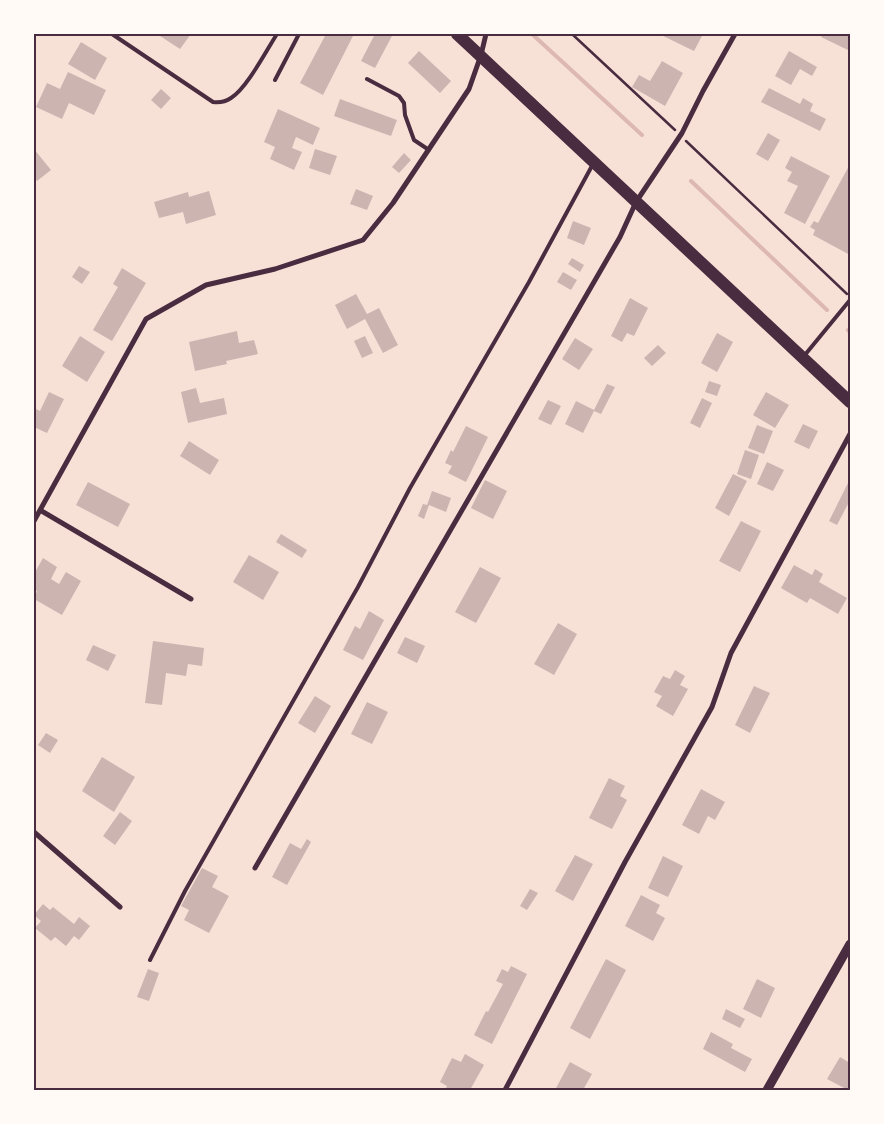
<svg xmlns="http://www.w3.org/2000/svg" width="884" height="1124" viewBox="0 0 884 1124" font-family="Mulish,sans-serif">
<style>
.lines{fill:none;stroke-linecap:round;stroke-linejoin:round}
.stream{stroke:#dcb8b0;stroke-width:4}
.building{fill:#ccb4b1}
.path{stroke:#4a2c40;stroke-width:2.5}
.service{stroke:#4a2c40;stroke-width:4}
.minor{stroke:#4a2c40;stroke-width:5}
.tertiary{stroke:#4a2c40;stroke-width:9}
.primary{stroke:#4a2c40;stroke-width:12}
.neatline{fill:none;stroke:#4a2c40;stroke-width:2}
</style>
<rect width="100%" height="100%" fill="#f7e1d7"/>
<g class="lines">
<path class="stream" d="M 532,34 L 642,135
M 691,181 L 827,310
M 848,330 L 850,332"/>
</g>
<path class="building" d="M 157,34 L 191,34 L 180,49 Z
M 326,34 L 354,34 L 323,95 L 300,83 Z
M 375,34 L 393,34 L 375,68 L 361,61 Z
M 659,34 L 703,34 L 694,51 Z
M 823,34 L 845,34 L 850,37 L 850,51 L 821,37 Z
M 81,42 L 107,58 L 95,80 L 68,64 Z
M 419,51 L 451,81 L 440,93 L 408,63 Z
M 789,51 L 817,67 L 812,76 L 800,69 L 791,85 L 775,76 Z
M 662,61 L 683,73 L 665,106 L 632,87 L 639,75 L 650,81 Z
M 68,72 L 106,90 L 94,115 L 69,103 L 62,119 L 36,107 L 47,83 L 60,89 Z
M 769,88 L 800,104 L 803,98 L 813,104 L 810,111 L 826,119 L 820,131 L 761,102 Z
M 161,89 L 171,98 L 161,109 L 151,100 Z
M 340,99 L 397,120 L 391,136 L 334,116 Z
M 278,109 L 320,128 L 313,145 L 296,137 L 292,148 L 302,152 L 294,170 L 270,159 L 275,147 L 264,142 Z
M 768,133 L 780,140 L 768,161 L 756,154 Z
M 34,149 L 51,170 L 37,181 L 34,177 Z
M 315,149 L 337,156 L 330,175 L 309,168 Z
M 404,153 L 411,160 L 399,173 L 392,167 Z
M 791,156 L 830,176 L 805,224 L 784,213 L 798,186 L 787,181 L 792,172 L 785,168 Z
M 850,164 L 850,255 L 813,235 L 815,230 L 810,227 L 814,221 L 818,223 Z
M 356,189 L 373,196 L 367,210 L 350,204 Z
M 209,191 L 216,215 L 186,224 L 183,212 L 159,218 L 154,202 L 188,192 L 189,197 Z
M 573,221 L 591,228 L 584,245 L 567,238 Z
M 572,258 L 584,265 L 580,272 L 568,264 Z
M 79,266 L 90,272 L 82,284 L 72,277 Z
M 122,268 L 146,283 L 112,341 L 93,330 L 118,287 L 113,284 Z
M 563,272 L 577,280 L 571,290 L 557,282 Z
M 356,294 L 367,314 L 379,308 L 398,345 L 383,353 L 365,319 L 347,329 L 335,305 Z
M 630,298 L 648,308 L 634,336 L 627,333 L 622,342 L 611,336 Z
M 237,331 L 239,343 L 254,340 L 258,354 L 226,361 L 227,364 L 195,371 L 189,342 Z
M 717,333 L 733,342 L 717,372 L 701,363 Z
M 80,336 L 105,352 L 87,382 L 62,366 Z
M 365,336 L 373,353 L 362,358 L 354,341 Z
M 575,338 L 593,349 L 579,370 L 562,359 Z
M 658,345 L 666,353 L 652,366 L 644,358 Z
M 709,381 L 721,385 L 717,396 L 705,392 Z
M 607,384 L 615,387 L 601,414 L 594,411 L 583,433 L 565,424 L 576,401 L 594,410 Z
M 196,388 L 200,403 L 224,398 L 227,414 L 188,423 L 181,392 Z
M 49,392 L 64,399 L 47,433 L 34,427 L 34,408 L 40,411 Z
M 766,392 L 789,405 L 775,428 L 753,415 Z
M 702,398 L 712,403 L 700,428 L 690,423 Z
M 548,400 L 561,406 L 551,425 L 538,419 Z
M 803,424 L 818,431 L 809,449 L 794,442 Z
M 757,425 L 773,431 L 764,454 L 748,448 Z
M 466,426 L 488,437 L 466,482 L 448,473 L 452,466 L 445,463 L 451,450 L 453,452 Z
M 189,441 L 219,460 L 210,475 L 180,456 Z
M 745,450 L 759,455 L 751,479 L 737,474 Z
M 767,462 L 784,470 L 773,491 L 757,484 Z
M 733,474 L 747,481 L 729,516 L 715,508 Z
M 850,479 L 850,505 L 848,504 L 837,525 L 829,521 Z
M 485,480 L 507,491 L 493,519 L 471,508 Z
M 88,482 L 130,504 L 118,527 L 76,505 Z
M 432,491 L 451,498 L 446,512 L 429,505 L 424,519 L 418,516 L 423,504 L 427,505 Z
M 741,521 L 761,531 L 740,572 L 719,561 Z
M 281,534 L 307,550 L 302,558 L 276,542 Z
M 249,555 L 279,572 L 263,600 L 233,582 Z
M 43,558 L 57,567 L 51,579 L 59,584 L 66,572 L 81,581 L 62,615 L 34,599 L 37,591 L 34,590 L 34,574 Z
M 794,565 L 812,575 L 815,569 L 823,574 L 819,582 L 847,598 L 838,614 L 810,598 L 807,603 L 781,588 Z
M 480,567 L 501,578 L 476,623 L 455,612 Z
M 369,611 L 384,620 L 363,660 L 343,650 L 355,626 L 360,629 Z
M 558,623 L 577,634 L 554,675 L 534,664 Z
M 405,637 L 425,646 L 417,663 L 397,653 Z
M 153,641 L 204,648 L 202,666 L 188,664 L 186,676 L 166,673 L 162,705 L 145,703 Z
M 93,645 L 116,655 L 108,671 L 86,660 Z
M 675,670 L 685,676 L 680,685 L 688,689 L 673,716 L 656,706 L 662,696 L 654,692 L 663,676 L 670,679 Z
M 754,686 L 770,693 L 750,733 L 735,725 Z
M 315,696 L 331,706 L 315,733 L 298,723 Z
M 367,702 L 388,712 L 372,744 L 351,734 Z
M 46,733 L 58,740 L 50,753 L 38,745 Z
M 102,757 L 135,777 L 114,812 L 82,791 Z
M 609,778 L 625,786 L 620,796 L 627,800 L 612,829 L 589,818 Z
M 701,789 L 725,802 L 715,820 L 708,816 L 699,834 L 682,825 Z
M 120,812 L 132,821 L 115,845 L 103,836 Z
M 307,839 L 311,842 L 287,885 L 272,877 L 290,843 L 301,849 Z
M 575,855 L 593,864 L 573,901 L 555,891 Z
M 663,856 L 683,866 L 668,897 L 648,888 Z
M 202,868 L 218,876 L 212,887 L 229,896 L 209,933 L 184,920 L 189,910 L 181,906 Z
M 530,889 L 538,893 L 527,910 L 520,906 Z
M 641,895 L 660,905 L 656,913 L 665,918 L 653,941 L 625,926 Z
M 43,904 L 50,910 L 53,907 L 74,924 L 79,917 L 90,926 L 79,940 L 74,936 L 66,946 L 55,937 L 51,941 L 35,928 L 41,921 L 34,915 Z
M 606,959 L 626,970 L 590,1039 L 570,1028 Z
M 511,966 L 527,974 L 492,1044 L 474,1035 L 486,1011 L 488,1012 L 503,984 L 496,981 L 502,969 L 508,972 Z
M 148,969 L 159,973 L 149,1001 L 137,997 Z
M 757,979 L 775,988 L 761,1018 L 743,1009 Z
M 726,1009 L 745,1019 L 740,1028 L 722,1019 Z
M 711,1032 L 733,1044 L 731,1048 L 752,1059 L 745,1072 L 703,1049 Z
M 465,1054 L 484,1065 L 470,1090 L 445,1090 L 447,1086 L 440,1082 L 452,1058 L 461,1062 Z
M 840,1057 L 850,1063 L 850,1086 L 848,1090 L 827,1079 Z
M 570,1062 L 592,1074 L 583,1090 L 555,1090 Z"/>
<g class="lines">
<path class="path" d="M 572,34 L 675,130
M 686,141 L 847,294"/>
<path class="service" d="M 112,34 L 213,102 C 220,103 225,102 231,98 C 247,88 266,51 277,34
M 367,79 L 399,96 L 404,103 L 405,115 L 414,140 L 429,150
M 275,80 L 299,34
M 804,356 L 850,300
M 150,960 L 185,891 L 358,587 L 410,488 L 529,282 L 593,164"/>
<path class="minor" d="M 40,510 L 191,599
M 34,521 L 146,319 L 206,285 L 275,269 L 363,240 L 393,203 L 469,89 L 481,55 L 486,34
M 34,832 L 120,907
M 255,868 L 620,237 L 636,202 L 682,133 L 703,91 L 735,34
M 505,1090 L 625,862 L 712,707 L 731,653 L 850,434"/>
<path class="tertiary" d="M 767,1090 L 850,944"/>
<path class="primary" d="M 457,34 L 850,402"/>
</g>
<rect width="884" height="1124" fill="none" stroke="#fffaf5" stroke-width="70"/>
<rect x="35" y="35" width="814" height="1054" class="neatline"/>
</svg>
